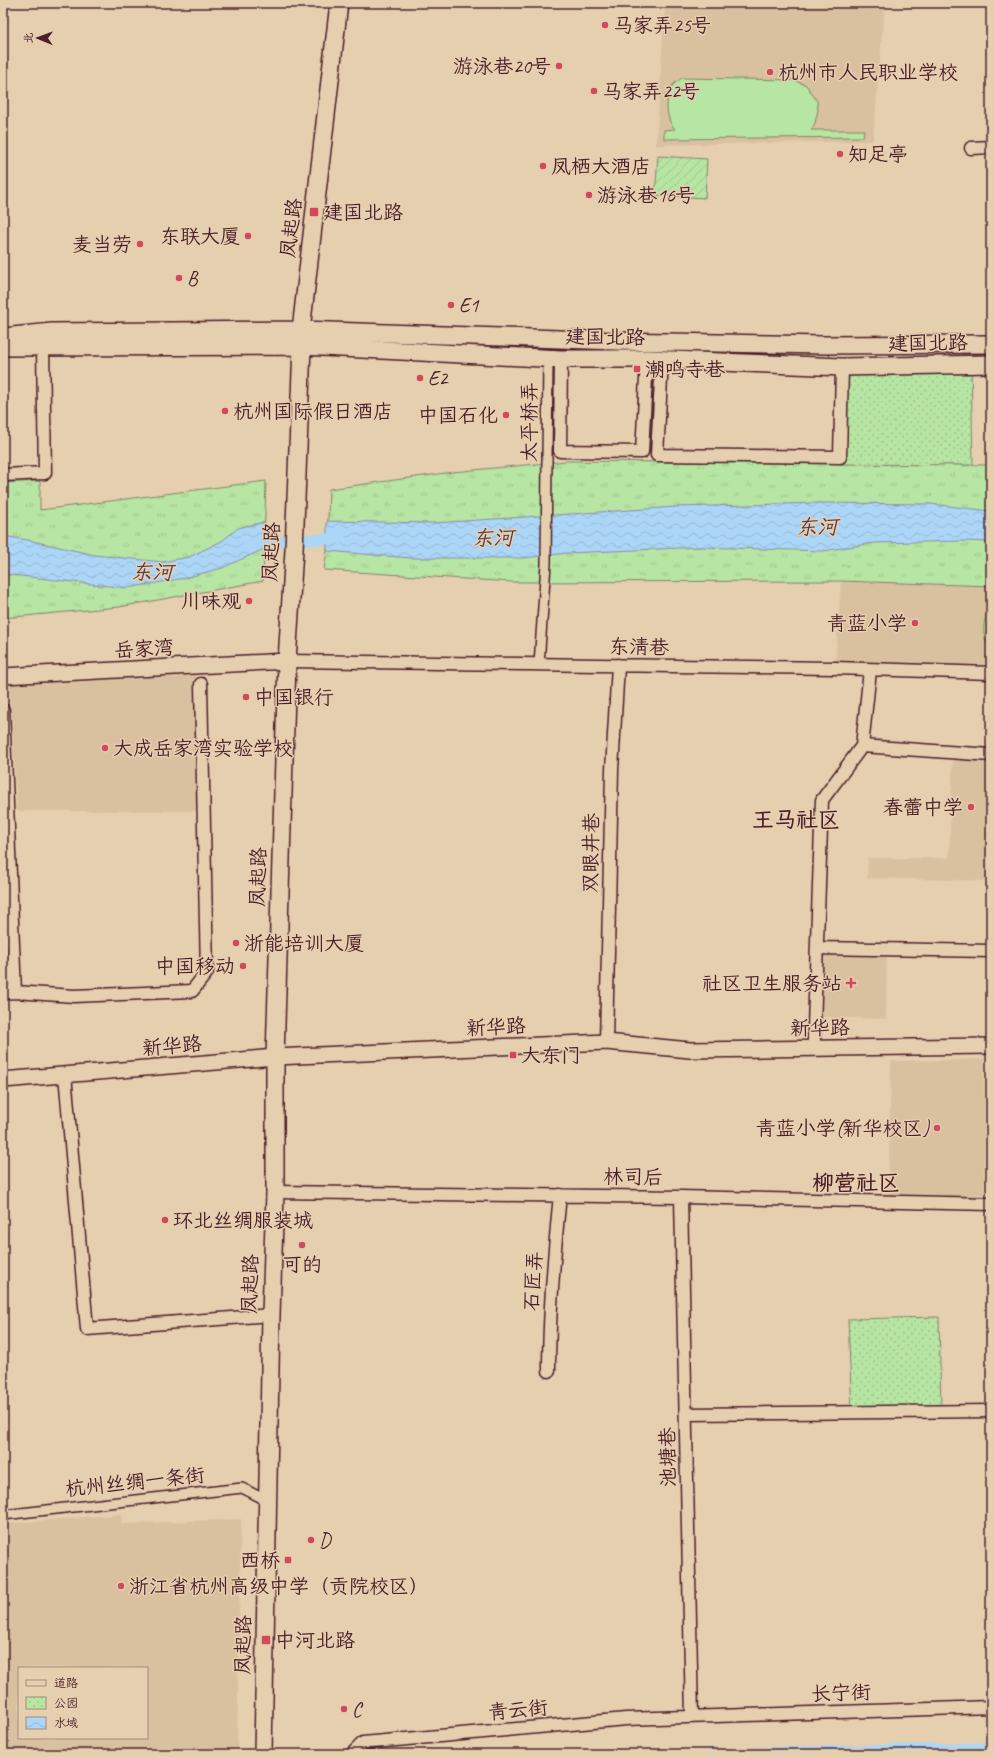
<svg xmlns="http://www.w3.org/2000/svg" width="994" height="1757" viewBox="0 0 994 1757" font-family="Caveat,'LXGW WenKai TC',sans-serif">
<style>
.built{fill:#d9c1a0;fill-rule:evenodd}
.grass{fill:url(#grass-tufts);stroke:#808267}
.park{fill:url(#park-dots);stroke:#808267}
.garden{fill:url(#garden-furrows);stroke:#808267}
.pitch{fill:#b7e5a3;stroke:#808267}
.water{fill:url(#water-waves);stroke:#858da5}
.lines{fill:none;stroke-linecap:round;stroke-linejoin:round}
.canal{stroke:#acd6f7;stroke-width:11}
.pedestrian-casing{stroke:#4a1f2b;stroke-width:12}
.minor-casing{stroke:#4a1f2b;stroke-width:15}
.tertiary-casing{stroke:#4a1f2b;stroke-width:18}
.secondary-casing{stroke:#4a1f2b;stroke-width:20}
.pedestrian{stroke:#e6cfaf;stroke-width:9}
.minor{stroke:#e6cfaf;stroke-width:12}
.tertiary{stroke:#e6cfaf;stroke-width:15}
.secondary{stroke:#e6cfaf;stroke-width:17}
.poi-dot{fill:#d1495b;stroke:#e6cfaf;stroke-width:1.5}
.labels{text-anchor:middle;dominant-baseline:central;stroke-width:3;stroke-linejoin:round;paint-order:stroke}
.poi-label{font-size:20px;fill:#4a1f2b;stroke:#e6cfaf;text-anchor:start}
.street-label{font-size:20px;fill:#4a1f2b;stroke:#e6cfaf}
.water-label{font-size:21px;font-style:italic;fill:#593a4a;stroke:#e6cfaf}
.quarter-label{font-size:22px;font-weight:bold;fill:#4a1f2b;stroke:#e6cfaf}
</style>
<defs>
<pattern id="grass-tufts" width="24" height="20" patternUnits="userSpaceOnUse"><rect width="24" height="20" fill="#b7e5a3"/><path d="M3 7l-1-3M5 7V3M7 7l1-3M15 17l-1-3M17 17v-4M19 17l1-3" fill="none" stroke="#9fc48c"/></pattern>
<pattern id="park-dots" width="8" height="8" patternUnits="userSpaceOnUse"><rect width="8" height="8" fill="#b7e5a3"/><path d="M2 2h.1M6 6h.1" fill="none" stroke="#9fc48c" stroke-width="1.8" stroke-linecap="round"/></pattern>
<pattern id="garden-furrows" width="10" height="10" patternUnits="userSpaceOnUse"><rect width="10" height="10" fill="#b7e5a3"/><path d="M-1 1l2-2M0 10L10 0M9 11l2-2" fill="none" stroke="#9fc48c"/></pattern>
<pattern id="water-waves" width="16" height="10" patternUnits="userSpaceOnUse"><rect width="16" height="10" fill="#acd6f7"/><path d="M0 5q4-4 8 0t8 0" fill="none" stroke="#96b7d4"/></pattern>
</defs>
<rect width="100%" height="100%" fill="#e6cfaf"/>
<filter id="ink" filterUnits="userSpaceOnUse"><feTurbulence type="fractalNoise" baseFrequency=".025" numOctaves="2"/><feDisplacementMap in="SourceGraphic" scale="8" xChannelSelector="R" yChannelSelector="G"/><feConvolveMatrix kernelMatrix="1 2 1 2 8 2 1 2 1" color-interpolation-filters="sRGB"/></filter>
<g filter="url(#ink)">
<path class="built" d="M 665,3 L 885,3 L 873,141 L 656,145 Z
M 841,581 L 991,586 L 991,673 L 835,668 Z
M 196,673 L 196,811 L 17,811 L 9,684 Z
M 953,752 L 991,755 L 991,881 L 867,878 L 868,858 L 949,858 Z
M 817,948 L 887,949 L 886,1019 L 814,1017 Z
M 984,1059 L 984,1197 L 888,1195 L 891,1061 Z
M 122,1514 L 122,1524 L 241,1519 L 237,1750 L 128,1754 L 3,1754 L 3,1524 ZM 19,1668 L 147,1668 L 147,1738 L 19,1738 Z"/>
<path class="grass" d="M 567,461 L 991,465 L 991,586 L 841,581 L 512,582 L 324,570 L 327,551 L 329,489 L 453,472 Z
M 40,481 L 40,510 L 266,481 L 263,581 L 119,607 L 3,618 L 3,483 Z"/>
<path class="park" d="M 971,364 L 973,465 L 840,464 L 842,367 Z
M 939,1317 L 941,1411 L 852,1412 L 848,1319 Z"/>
<path class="garden" d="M 658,156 L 707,159 L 705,198 L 655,195 Z"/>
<path class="pitch" d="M 682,78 L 793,80 L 806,85 L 817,101 L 818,110 L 815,123 L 811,130 L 864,130 L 863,137 L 664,139 L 664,130 L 675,129 C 665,120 665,97 672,86 C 674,83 679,80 682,78 Z
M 991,605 L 991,650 C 980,633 983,624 989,607 Z"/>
<path class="water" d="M 818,503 L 930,504 L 991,511 L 991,542 L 964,541 L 874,543 L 823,551 L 701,547 L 568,553 L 523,558 L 411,558 L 327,551 L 327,521 L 433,523 L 676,507 Z
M 264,522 L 264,549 L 222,568 L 185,578 L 127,588 L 3,574 L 3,536 L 28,540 L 95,555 L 162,562 L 189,557 L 222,541 L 238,528 Z"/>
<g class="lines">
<path class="canal" d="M 250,543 L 341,538
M 711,1754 L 991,1748"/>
<g class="pedestrian-casing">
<path id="pedestrian" d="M 539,664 L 546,564 L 548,358
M 3,1515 L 242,1488 L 268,1501"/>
</g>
<g class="minor-casing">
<path id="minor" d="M 971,148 L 991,147
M 561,359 L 560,451 L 642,452 L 647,359
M 662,360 L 657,455 L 840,457 L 842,367
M 3,475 L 45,473 L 43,347
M 287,661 L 835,668 L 991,673
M 3,710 L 15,992
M 862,746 L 991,755
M 817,948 L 991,951
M 3,993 L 15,992 L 74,996 L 192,991 L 207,972 L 201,684
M 606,1042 L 612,770 L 618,665
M 814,1048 L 814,1026 L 822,800 L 862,746 L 870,670
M 65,1074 L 87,1329 L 271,1315
M 275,1192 L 681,1197 L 991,1204
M 681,1197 L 692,1717
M 549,1371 C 549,1312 554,1254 560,1195
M 686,1414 L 991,1411
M 352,1754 L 363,1743 L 626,1719 L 991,1707"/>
</g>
<g class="tertiary-casing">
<path id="tertiary" d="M 3,676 L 287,661
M 3,1080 L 275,1057 L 606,1042 L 690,1050 L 991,1046"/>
</g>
<g class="secondary-casing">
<path id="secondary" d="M 3,337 L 52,332 L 301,330 L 616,341 L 823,345 L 991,344
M 3,347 L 302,346 L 561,359 L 647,359 L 842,367 L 991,364
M 263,1754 L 271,1315 L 275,1192 L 275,1057 L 287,661 L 294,550 L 302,346 L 301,330 L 339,3"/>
</g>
<use href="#pedestrian" class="pedestrian"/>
<use href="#minor" class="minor"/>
<use href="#tertiary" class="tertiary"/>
<use href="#secondary" class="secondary"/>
</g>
</g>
<g class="poi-dot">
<circle cx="605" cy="25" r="4"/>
<circle cx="559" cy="66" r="4"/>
<circle cx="770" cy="72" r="4"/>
<circle cx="594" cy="91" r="4"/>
<circle cx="840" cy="154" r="4"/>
<circle cx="543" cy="166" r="4"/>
<circle cx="589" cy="195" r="4"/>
<rect x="309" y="207" width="10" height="10" rx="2"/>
<circle cx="248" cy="236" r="4"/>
<circle cx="140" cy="244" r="4"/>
<circle cx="179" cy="278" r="4"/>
<circle cx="451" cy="305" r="4"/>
<rect x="633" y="365" width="8" height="8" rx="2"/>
<circle cx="420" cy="378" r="4"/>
<circle cx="225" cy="411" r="4"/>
<circle cx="506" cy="415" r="4"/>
<circle cx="249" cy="601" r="4"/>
<circle cx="915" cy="623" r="4"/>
<circle cx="246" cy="697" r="4"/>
<circle cx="105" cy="748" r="4"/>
<circle cx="971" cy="807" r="4"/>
<circle cx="236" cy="943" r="4"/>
<circle cx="243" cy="966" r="4"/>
<path d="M849 977h4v4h4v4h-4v4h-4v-4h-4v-4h4z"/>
<rect x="509" y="1051" width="8" height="8" rx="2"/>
<circle cx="937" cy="1128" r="4"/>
<circle cx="165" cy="1220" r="4"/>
<circle cx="302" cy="1245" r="4"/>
<circle cx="311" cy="1540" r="4"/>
<rect x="284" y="1556" width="8" height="8" rx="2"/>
<circle cx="121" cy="1586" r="4"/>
<rect x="261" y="1635" width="10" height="10" rx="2"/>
<circle cx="344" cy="1709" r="4"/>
</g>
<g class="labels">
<g class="poi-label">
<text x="613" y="25">马家弄25号</text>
<text x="551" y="66" text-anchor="end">游泳巷20号</text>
<text x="778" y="72">杭州市人民职业学校</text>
<text x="602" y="91">马家弄22号</text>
<text x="848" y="154">知足亭</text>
<text x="551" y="166">凤栖大酒店</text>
<text x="597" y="195">游泳巷16号</text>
<text x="323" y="212">建国北路</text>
<text x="240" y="236" text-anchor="end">东联大厦</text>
<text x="132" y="244" text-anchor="end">麦当劳</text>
<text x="187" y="278">B</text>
<text x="459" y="305">E1</text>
<text x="645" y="369">潮鸣寺巷</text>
<text x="428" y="378">E2</text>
<text x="233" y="411">杭州国际假日酒店</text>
<text x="498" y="415" text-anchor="end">中国石化</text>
<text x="241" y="601" text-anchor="end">川味观</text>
<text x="907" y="623" text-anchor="end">青蓝小学</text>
<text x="254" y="697">中国银行</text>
<text x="113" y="748">大成岳家湾实验学校</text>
<text x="963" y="807" text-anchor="end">春蕾中学</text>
<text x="244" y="943">浙能培训大厦</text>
<text x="235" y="966" text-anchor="end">中国移动</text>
<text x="842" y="983" text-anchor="end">社区卫生服务站</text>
<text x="521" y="1055">大东门</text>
<text x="929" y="1128" text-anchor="end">青蓝小学(新华校区)</text>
<text x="173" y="1220">环北丝绸服装城</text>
<text x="302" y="1264" text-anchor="middle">可的</text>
<text x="319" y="1540">D</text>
<text x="280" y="1560" text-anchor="end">西桥</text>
<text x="129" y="1586">浙江省杭州高级中学（贡院校区）</text>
<text x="275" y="1640">中河北路</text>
<text x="352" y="1709">C</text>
</g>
<g class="street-label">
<text transform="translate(291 228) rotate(-83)">凤起路</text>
<text transform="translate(605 337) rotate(1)">建国北路</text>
<text transform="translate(928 343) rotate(-1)">建国北路</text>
<text transform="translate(529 422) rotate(-90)">太平桥弄</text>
<text transform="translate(271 552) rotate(-87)">凤起路</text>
<text transform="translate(639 647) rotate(1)">东清巷</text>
<text transform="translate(144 649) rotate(-3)">岳家湾</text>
<text transform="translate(591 853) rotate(-89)">双眼井巷</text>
<text transform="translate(258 877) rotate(-88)">凤起路</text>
<text transform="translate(496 1027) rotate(-3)">新华路</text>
<text transform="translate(820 1028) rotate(-1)">新华路</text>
<text transform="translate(172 1046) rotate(-5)">新华路</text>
<text transform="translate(633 1177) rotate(1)">林司后</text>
<text transform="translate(533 1281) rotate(-86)">石匠弄</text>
<text transform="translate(250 1284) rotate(-88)">凤起路</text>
<text transform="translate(668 1457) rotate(-91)">池塘巷</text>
<text transform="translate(135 1482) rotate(-6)">杭州丝绸一条街</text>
<text transform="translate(243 1645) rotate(-89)">凤起路</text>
<text transform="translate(841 1693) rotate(-2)">长宁街</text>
<text transform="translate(518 1710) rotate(-5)">青云街</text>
</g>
<g class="water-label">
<text transform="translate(817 527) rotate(-1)">东河</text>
<text transform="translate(493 538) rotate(-1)">东河</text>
<text transform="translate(152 572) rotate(1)">东河</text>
</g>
<g class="quarter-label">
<text x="796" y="820">王马社区</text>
<text x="856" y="1183">柳营社区</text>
</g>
</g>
<rect width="994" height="1757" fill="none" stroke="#e6cfaf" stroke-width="16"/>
<rect x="8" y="8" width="978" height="1741" fill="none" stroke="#4a1f2b" stroke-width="1.5" filter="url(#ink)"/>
<rect x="18" y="1667" width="130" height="72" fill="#e6cfaf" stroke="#a8897a"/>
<rect x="26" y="1680" width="20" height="6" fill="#e6cfaf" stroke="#a8897a"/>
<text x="54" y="1687" font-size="12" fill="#4a1f2b">道路</text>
<rect x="26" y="1697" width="20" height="12" fill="url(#park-dots)" stroke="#a8897a"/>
<text x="54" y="1707" font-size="12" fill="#4a1f2b">公园</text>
<rect x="26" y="1717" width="20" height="12" fill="url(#water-waves)" stroke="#a8897a"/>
<text x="54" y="1727" font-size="12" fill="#4a1f2b">水域</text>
<g transform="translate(38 38) rotate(271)" stroke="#e6cfaf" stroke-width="3" paint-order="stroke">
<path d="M0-3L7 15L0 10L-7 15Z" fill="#4a1f2b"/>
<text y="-6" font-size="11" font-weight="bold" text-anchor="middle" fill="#4a1f2b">北</text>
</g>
</svg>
